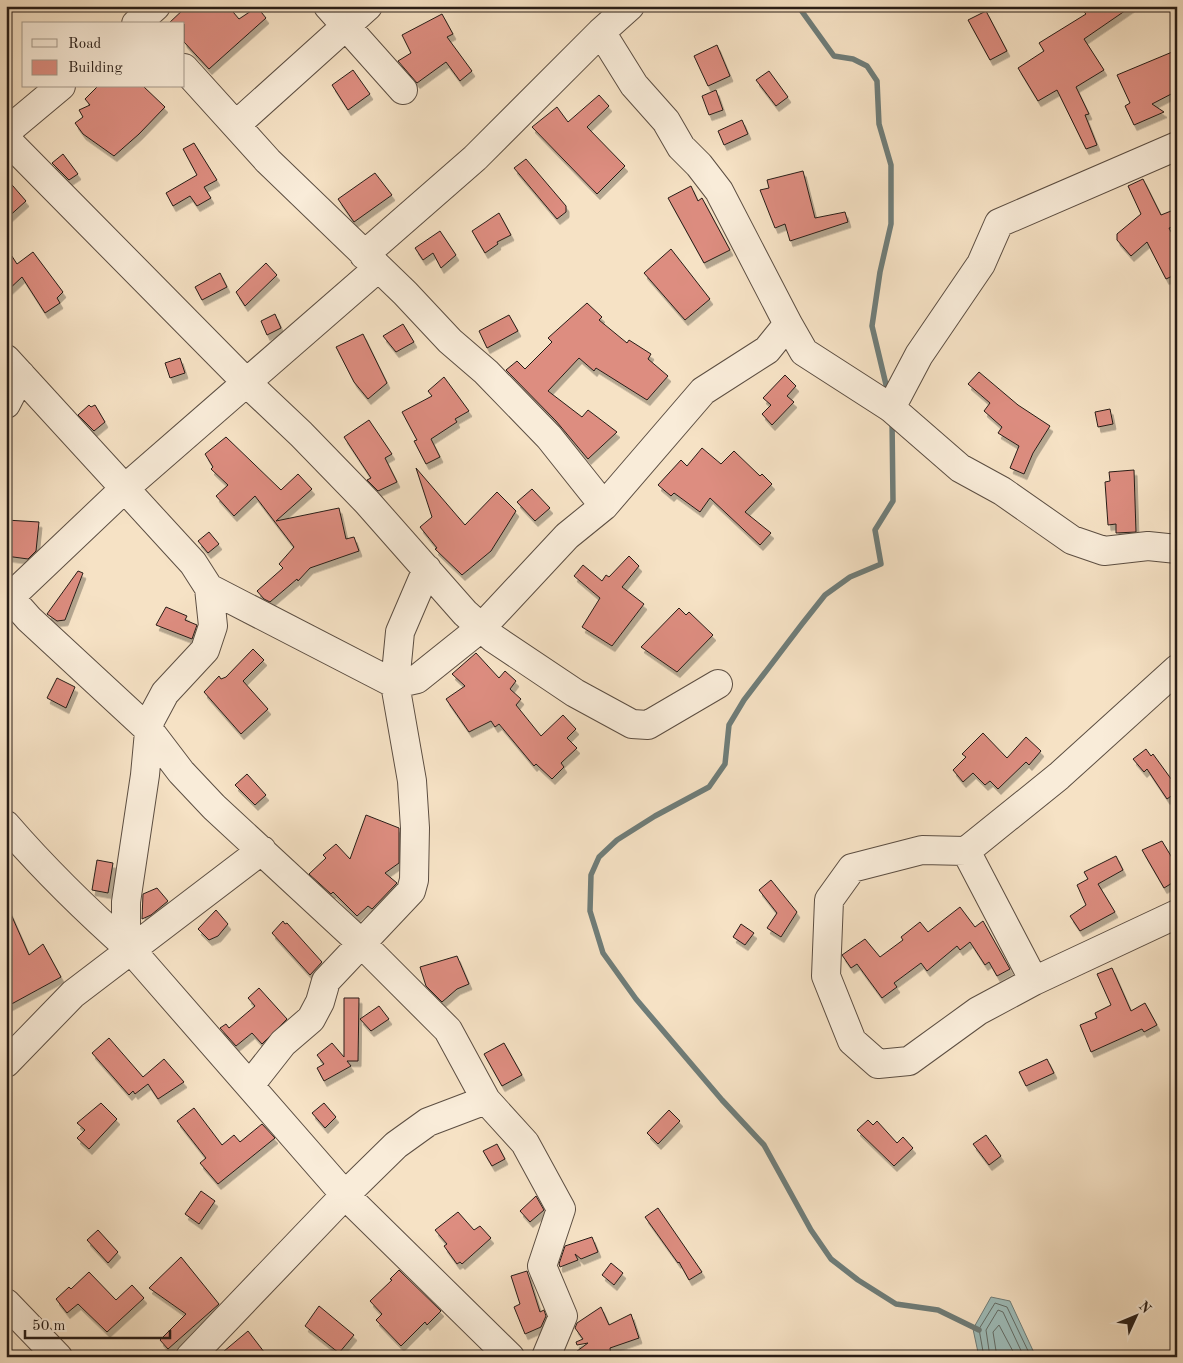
<svg xmlns="http://www.w3.org/2000/svg" width="1183" height="1363" viewBox="0 0 1183 1363" font-family="'Old Standard TT',serif">
<style>
.water{fill:#9ebdba;stroke:#6f7d79}
.lines{fill:none;stroke-linecap:round;stroke-linejoin:round}
.shore{stroke:#636d68;stroke-width:1}
.stream{stroke:#6f7d79;stroke-width:5.5}
.building{fill:#dd8d80;stroke:#281d17;filter:url(#shadow)}
.minor-casing{stroke:#5c4e42;stroke-width:30}
.minor{stroke:#f9ecd9;stroke-width:28}
</style>
<defs>
<filter id="shadow"><feDropShadow dx="3" dy="5.5" stdDeviation="0" flood-color="#0004"/></filter>
</defs>
<rect width="100%" height="100%" fill="#f6e2c5"/>
<filter id="stains"><feTurbulence type="fractalNoise" baseFrequency=".004" numOctaves="4"/><feColorMatrix values="0 0 0 0 .2 0 0 0 0 .09 0 0 0 0 .02 0 0 0 .5 -.17"/></filter>
<radialGradient id="worn" r=".72"><stop offset=".6" stop-color="#630" stop-opacity="0"/><stop offset="1" stop-color="#630" stop-opacity=".3"/></radialGradient>
<path class="water" d="M 991,1297 L 1010,1301 L 1036,1357 L 979,1357 L 973,1329 Z"/>
<g class="lines">
<path class="shore" d="M 984,1357 L 979,1329 L 995,1303 L 1007,1307 L 1031,1357
M 990,1357 L 986,1330 L 998,1310 L 1003,1312 L 1024,1357
M 997,1357 L 993,1332 L 999,1325 L 1016,1357"/>
<path class="stream" d="M 798,6 L 834,56 L 853,59 L 867,66 L 877,81 L 879,124 L 891,165 L 891,224 L 880,272 L 872,326 L 888,393
M 892,419 L 893,501 L 875,530 L 881,564 L 850,577 L 825,595 L 802,624 L 744,700 L 729,725 L 725,764 L 709,787 L 655,816 L 617,840 L 599,857 L 591,875 L 590,911 L 603,953 L 636,999 L 722,1100 L 764,1145 L 811,1230 L 831,1259 L 858,1280 L 896,1304 L 938,1310 L 979,1330"/>
</g>
<path class="building" d="M 187,6 L 228,6 L 239,19 L 257,7 L 266,18 L 209,69 L 184,42 L 184,24 L 168,24 Z
M 1093,6 L 1132,6 L 1084,39 L 1104,70 L 1076,87 L 1089,114 L 1085,115 L 1097,145 L 1086,149 L 1057,90 L 1038,101 L 1018,68 L 1044,51 L 1039,43 L 1086,14 L 1084,12 Z
M 986,11 L 1007,51 L 990,60 L 968,20 Z
M 442,14 L 453,34 L 447,37 L 472,71 L 460,81 L 446,62 L 417,83 L 398,61 L 411,53 L 402,35 Z
M 717,45 L 730,76 L 708,86 L 694,56 Z
M 1177,50 L 1177,91 L 1152,104 L 1164,112 L 1134,125 L 1125,106 L 1130,103 L 1117,75 Z
M 353,70 L 370,94 L 348,110 L 332,85 Z
M 769,71 L 788,97 L 776,106 L 756,80 Z
M 98,86 L 143,86 L 165,107 L 139,134 L 114,156 L 83,134 L 75,123 L 83,117 L 79,110 L 90,105 L 85,99 Z
M 716,90 L 723,110 L 709,115 L 702,96 Z
M 599,95 L 609,106 L 587,127 L 625,166 L 597,194 L 532,127 L 557,107 L 568,122 Z
M 742,120 L 748,134 L 724,145 L 718,131 Z
M 194,143 L 217,180 L 204,187 L 211,198 L 197,206 L 190,196 L 173,206 L 166,193 L 197,175 L 183,149 Z
M 63,154 L 78,174 L 69,180 L 52,163 Z
M 526,159 L 566,206 L 566,212 L 557,219 L 514,168 Z
M 803,171 L 815,218 L 845,212 L 848,222 L 790,241 L 785,224 L 775,228 L 760,190 L 769,188 L 767,180 Z
M 375,173 L 392,195 L 354,222 L 338,199 Z
M 6,178 L 26,201 L 6,219 Z
M 1143,179 L 1161,215 L 1171,211 L 1176,226 L 1169,228 L 1177,243 L 1177,274 L 1166,279 L 1147,242 L 1131,256 L 1117,240 L 1117,234 L 1141,214 L 1128,186 Z
M 691,186 L 698,201 L 702,198 L 730,250 L 704,263 L 668,198 Z
M 499,213 L 511,235 L 497,242 L 498,244 L 485,253 L 472,231 Z
M 440,231 L 456,255 L 441,268 L 433,253 L 423,260 L 415,248 Z
M 6,247 L 17,264 L 33,252 L 63,292 L 57,298 L 60,303 L 45,313 L 22,277 L 6,292 Z
M 671,249 L 710,299 L 685,320 L 644,273 Z
M 266,263 L 277,275 L 245,306 L 236,292 Z
M 220,273 L 227,287 L 202,300 L 195,287 Z
M 587,303 L 602,317 L 599,320 L 627,343 L 629,340 L 651,354 L 648,359 L 668,376 L 647,400 L 596,368 L 594,371 L 579,358 L 548,391 L 582,417 L 588,410 L 617,432 L 588,459 L 556,421 L 506,370 L 517,361 L 525,369 L 552,342 L 548,338 Z
M 275,314 L 281,328 L 267,335 L 261,321 Z
M 509,315 L 518,331 L 487,348 L 479,331 Z
M 403,324 L 414,342 L 396,352 L 383,336 Z
M 363,334 L 387,383 L 368,399 L 354,382 L 336,347 Z
M 180,358 L 185,373 L 170,378 L 165,363 Z
M 979,372 L 1018,405 L 1050,426 L 1033,453 L 1024,474 L 1010,468 L 1019,446 L 998,433 L 1002,427 L 984,411 L 990,403 L 968,384 Z
M 785,375 L 796,386 L 787,396 L 794,402 L 772,425 L 762,414 L 771,405 L 763,398 Z
M 444,377 L 469,411 L 455,419 L 457,422 L 431,439 L 440,457 L 426,464 L 414,441 L 417,440 L 402,412 L 432,396 L 428,391 Z
M 89,405 L 91,407 L 95,405 L 105,422 L 94,431 L 78,415 Z
M 1110,409 L 1113,424 L 1098,427 L 1095,412 Z
M 369,420 L 392,454 L 385,458 L 397,482 L 378,491 L 367,480 L 371,478 L 344,437 Z
M 226,437 L 281,490 L 298,474 L 312,489 L 276,521 L 339,508 L 346,539 L 354,537 L 359,551 L 310,568 L 298,581 L 297,579 L 270,602 L 264,599 L 257,591 L 283,568 L 279,564 L 294,547 L 255,496 L 234,516 L 216,496 L 228,485 L 211,469 L 213,467 L 205,454 Z
M 702,448 L 721,464 L 734,451 L 760,476 L 762,474 L 772,484 L 745,512 L 771,533 L 760,545 L 710,498 L 700,512 L 674,493 L 671,496 L 658,485 L 681,460 L 687,466 Z
M 416,468 L 465,525 L 497,492 L 516,511 L 491,551 L 462,575 L 435,549 L 437,548 L 420,527 L 432,517 Z
M 1134,470 L 1136,532 L 1116,533 L 1116,524 L 1108,525 L 1105,482 L 1110,481 L 1109,472 Z
M 532,489 L 550,508 L 535,521 L 517,502 Z
M 6,520 L 39,522 L 36,551 L 28,559 L 6,556 Z
M 209,532 L 219,544 L 208,553 L 198,541 Z
M 629,556 L 639,566 L 622,587 L 644,604 L 612,646 L 582,627 L 600,598 L 574,576 L 583,565 L 602,581 L 606,575 L 609,577 Z
M 78,571 L 83,573 L 65,620 L 57,621 L 47,614 Z
M 166,607 L 187,616 L 185,620 L 197,625 L 192,639 L 156,625 Z
M 679,608 L 686,615 L 689,612 L 713,635 L 677,672 L 641,647 Z
M 253,649 L 264,660 L 243,681 L 268,709 L 241,734 L 204,692 L 219,676 L 221,679 L 226,677 Z
M 476,653 L 499,678 L 505,671 L 516,681 L 510,689 L 521,699 L 516,705 L 541,736 L 563,715 L 576,729 L 567,738 L 577,748 L 561,763 L 564,767 L 552,779 L 536,764 L 534,766 L 499,724 L 495,727 L 491,721 L 469,732 L 446,699 L 465,686 L 452,674 Z
M 57,678 L 75,687 L 66,708 L 47,698 Z
M 983,733 L 1007,758 L 1026,737 L 1041,751 L 1029,765 L 1026,762 L 998,789 L 990,781 L 985,785 L 973,773 L 963,782 L 953,770 L 966,757 L 962,754 Z
M 1146,749 L 1151,756 L 1153,754 L 1177,787 L 1177,792 L 1167,799 L 1147,769 L 1144,772 L 1133,759 Z
M 247,774 L 266,795 L 255,805 L 235,785 Z
M 366,815 L 399,828 L 399,863 L 385,873 L 397,883 L 372,909 L 368,906 L 357,916 L 333,892 L 331,894 L 309,874 L 326,858 L 323,855 L 336,844 L 350,859 Z
M 1162,841 L 1177,866 L 1177,880 L 1164,888 L 1142,850 Z
M 1116,856 L 1123,870 L 1098,884 L 1115,912 L 1080,931 L 1070,916 L 1086,905 L 1077,885 L 1088,879 L 1084,872 Z
M 97,860 L 113,863 L 108,893 L 92,890 Z
M 771,880 L 797,912 L 781,937 L 767,928 L 777,913 L 759,890 Z
M 157,888 L 168,901 L 151,915 L 142,919 L 143,894 Z
M 6,903 L 29,955 L 43,944 L 61,977 L 6,1007 Z
M 960,907 L 975,927 L 983,921 L 1010,969 L 997,976 L 989,962 L 985,965 L 970,942 L 960,950 L 957,946 L 927,971 L 921,963 L 894,983 L 897,987 L 882,998 L 857,964 L 851,968 L 842,955 L 865,939 L 880,957 L 903,940 L 901,937 L 920,922 L 928,932 Z
M 216,910 L 228,924 L 218,936 L 209,940 L 198,929 Z
M 283,921 L 285,924 L 287,923 L 322,962 L 310,975 L 272,933 Z
M 741,924 L 754,933 L 745,945 L 733,937 Z
M 457,956 L 469,984 L 457,989 L 442,1002 L 426,986 L 420,967 Z
M 1112,968 L 1131,1011 L 1145,1003 L 1157,1025 L 1144,1032 L 1142,1029 L 1091,1052 L 1080,1025 L 1097,1018 L 1095,1013 L 1111,1005 L 1097,974 Z
M 259,988 L 287,1019 L 262,1044 L 252,1033 L 236,1046 L 220,1028 L 226,1024 L 229,1028 L 255,1006 L 248,998 Z
M 344,998 L 359,998 L 358,1061 L 347,1061 L 351,1066 L 324,1081 L 317,1068 L 324,1064 L 317,1055 L 332,1043 L 344,1057 Z
M 379,1006 L 389,1019 L 371,1031 L 360,1019 Z
M 109,1038 L 143,1077 L 164,1059 L 184,1082 L 158,1099 L 148,1084 L 135,1094 L 133,1091 L 129,1095 L 92,1053 Z
M 504,1043 L 522,1075 L 502,1086 L 484,1054 Z
M 1047,1059 L 1054,1073 L 1026,1086 L 1019,1072 Z
M 101,1103 L 117,1119 L 89,1149 L 77,1138 L 85,1130 L 77,1123 Z
M 324,1103 L 336,1117 L 325,1128 L 312,1113 Z
M 194,1108 L 222,1145 L 234,1135 L 240,1142 L 262,1124 L 275,1138 L 218,1184 L 200,1163 L 206,1158 L 177,1121 Z
M 669,1110 L 680,1121 L 658,1144 L 647,1133 Z
M 868,1120 L 873,1125 L 877,1121 L 897,1143 L 903,1137 L 913,1148 L 894,1166 L 857,1130 Z
M 986,1135 L 1001,1156 L 989,1165 L 973,1144 Z
M 497,1144 L 505,1159 L 492,1166 L 483,1151 Z
M 201,1191 L 215,1201 L 199,1224 L 185,1214 Z
M 536,1196 L 544,1210 L 530,1222 L 520,1211 Z
M 658,1208 L 702,1272 L 689,1280 L 679,1262 L 678,1263 L 645,1217 Z
M 458,1212 L 474,1230 L 480,1226 L 491,1238 L 462,1264 L 460,1262 L 457,1264 L 444,1246 L 447,1244 L 435,1230 Z
M 98,1230 L 118,1252 L 108,1263 L 87,1240 Z
M 592,1237 L 598,1252 L 581,1259 L 575,1254 L 578,1260 L 560,1267 L 559,1264 L 565,1246 Z
M 181,1257 L 219,1304 L 168,1349 L 160,1340 L 186,1314 L 149,1288 Z
M 611,1263 L 623,1273 L 614,1285 L 602,1275 Z
M 399,1270 L 441,1311 L 427,1325 L 425,1322 L 401,1346 L 376,1320 L 382,1314 L 370,1301 L 392,1280 L 390,1279 Z
M 527,1271 L 540,1312 L 544,1310 L 546,1316 L 541,1327 L 525,1334 L 514,1307 L 520,1304 L 511,1276 Z
M 89,1272 L 116,1300 L 132,1285 L 144,1298 L 107,1332 L 78,1304 L 67,1313 L 56,1299 L 69,1287 L 71,1289 Z
M 319,1306 L 354,1335 L 339,1353 L 305,1326 Z
M 601,1307 L 609,1325 L 631,1314 L 639,1338 L 610,1348 L 611,1357 L 595,1357 L 593,1354 L 583,1357 L 569,1357 L 588,1343 L 577,1345 L 576,1342 L 583,1339 L 575,1328 L 577,1323 Z
M 248,1331 L 268,1357 L 217,1357 Z"/>
<g class="lines">
<g class="minor-casing">
<path id="minor" d="M 328,6 L 403,90
M 136,24 L 156,6
M 601,32 L 634,85 L 666,121 L 681,147 L 699,165 L 719,191 L 788,324 L 804,352 L 891,408 L 960,468 L 1002,491 L 1072,540 L 1104,551 L 1148,546 L 1177,549
M 184,68 L 268,161 L 405,293 L 450,341 L 486,372 L 549,437 L 604,506
M 236,125 L 368,6
M 6,132 L 61,86
M 6,139 L 247,383 L 301,434 L 367,502 L 465,613 L 493,638 L 575,693 L 632,724 L 648,725 L 718,684
M 364,255 L 475,158 L 601,32 L 630,6
M 6,359 L 193,563 L 209,588 L 213,626 L 205,650 L 165,693 L 150,721 L 145,775 L 126,902 L 126,929 L 132,951
M 6,404 L 21,375
M 891,408 L 919,355 L 981,264 L 999,223 L 1177,146
M 209,588 L 395,684 L 417,679 L 482,627 L 567,536 L 604,506 L 703,391 L 767,350 L 788,324
M 6,593 L 29,619 L 149,730 L 181,772 L 214,807 L 361,943 L 448,1030 L 486,1100 L 525,1143 L 561,1209 L 542,1266 L 563,1316 L 546,1357
M 6,601 L 123,490 L 378,268
M 6,825 C 45,870 87,911 132,951 L 345,1195 L 510,1357
M 966,851 L 922,850 L 852,868 L 829,900 L 826,976 L 852,1041 L 878,1064 L 909,1061 L 978,1011 L 1034,981 L 1177,914
M 1034,981 L 966,851 L 1059,776 L 1177,669
M 6,1063 L 73,994 L 262,850
M 250,1085 L 283,1043 L 311,1019 L 320,1002 L 326,981 L 411,891 L 414,880 L 415,828 L 412,781 L 395,684 L 400,632 L 427,569
M 6,1303 L 58,1357
M 190,1357 L 345,1195 L 396,1145 L 428,1122 L 486,1100"/>
</g>
<use href="#minor" class="minor"/>
</g>
<rect width="1183" height="1363" fill="none" stroke="#f6e2c5" stroke-width="25"/>
<rect x="8" y="8" width="1168" height="1348" fill="none" stroke="#281d17" stroke-width="2.5"/>
<rect x="12" y="12" width="1158" height="1338" fill="none" stroke="#281d17"/>
<rect x="22" y="22" width="162" height="65" fill="#f9ecd9" stroke="#a5998b"/>
<rect x="32" y="39" width="25" height="8" fill="#f9ecd9" stroke="#a5998b"/>
<text x="68" y="48" font-size="15" fill="#281d17">Road</text>
<rect x="32" y="60" width="25" height="15" fill="#dd8d80" stroke="#a5998b"/>
<text x="68" y="72" font-size="15" fill="#281d17">Building</text>
<g transform="translate(1136 1316) rotate(46)" stroke="#f9ecd9" stroke-width="4" paint-order="stroke">
<path d="M0-4L9 19L0 12L-9 19Z" fill="#281d17"/>
<text y="-8" font-size="14" font-weight="bold" text-anchor="middle" fill="#281d17">N</text>
</g>
<path d="M25 1330v8h145v-8" fill="none" stroke="#281d17" stroke-width="2.5"/>
<text x="32" y="1330" font-size="15" fill="#281d17" stroke="#f9ecd9" stroke-width="4" paint-order="stroke">50 m</text>
<rect width="100%" height="100%" filter="url(#stains)"/>
<rect width="100%" height="100%" fill="url(#worn)"/>
</svg>
